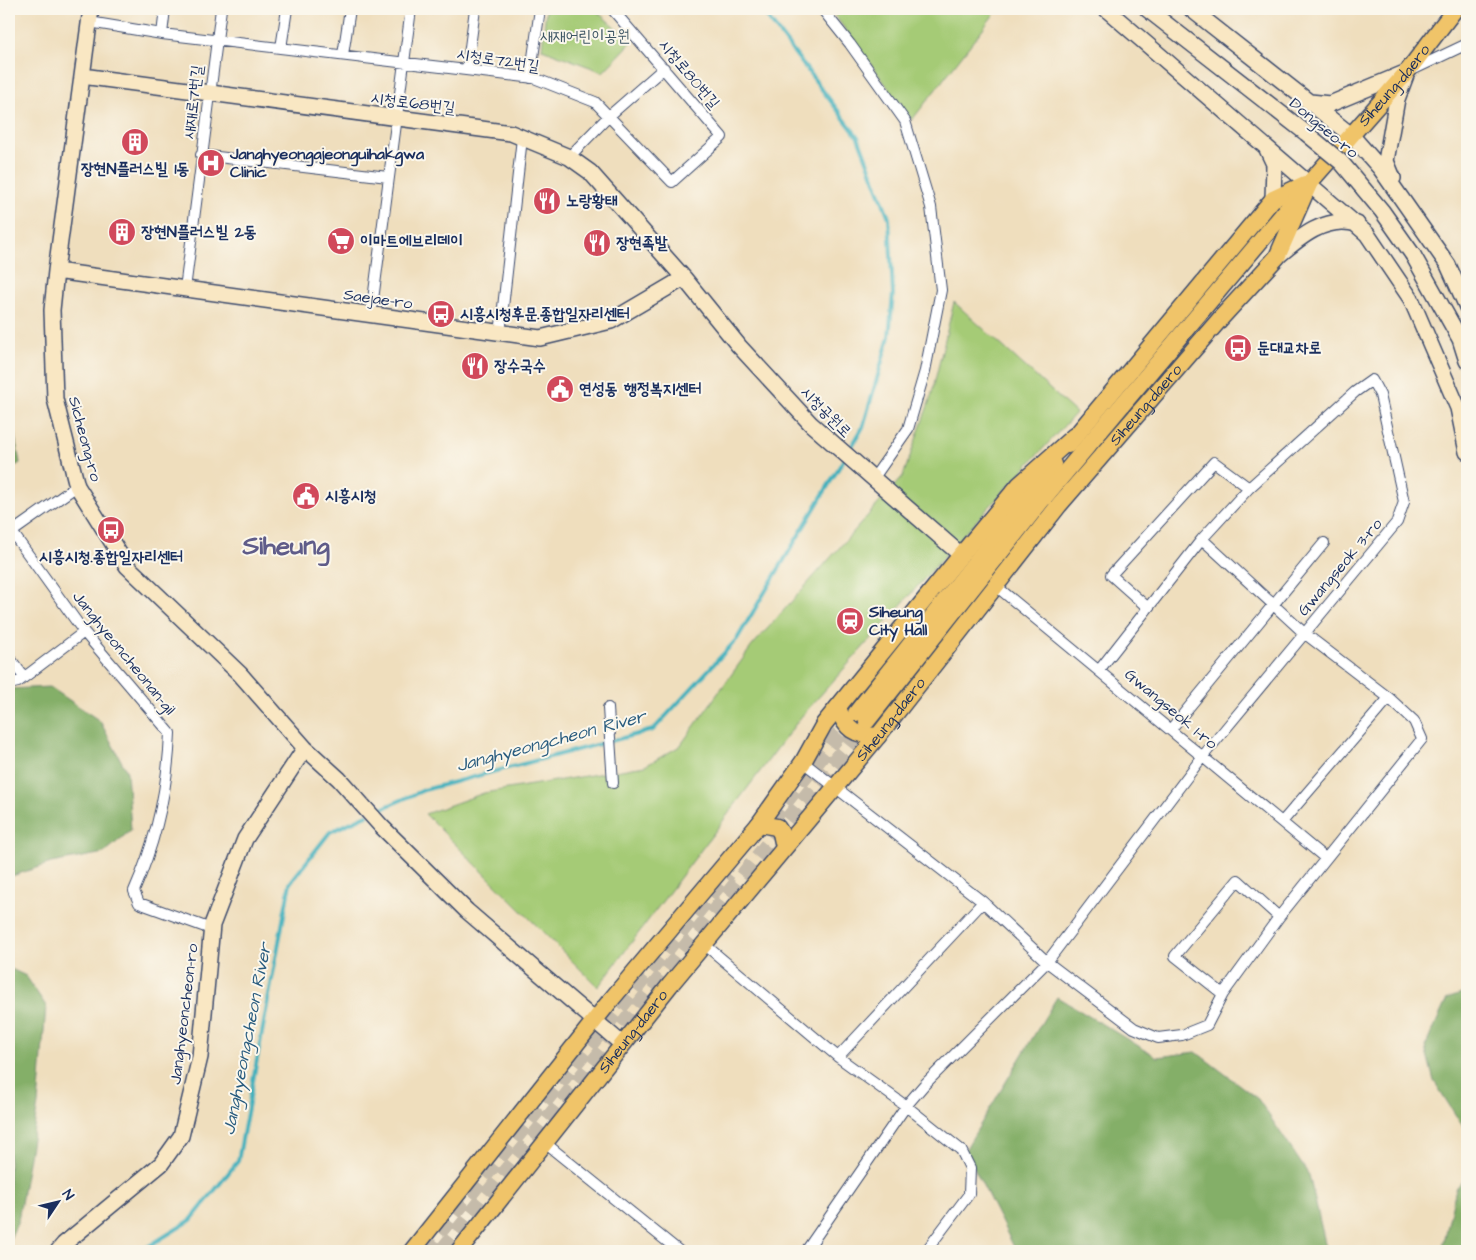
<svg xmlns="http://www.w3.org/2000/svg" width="1476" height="1260" viewBox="0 0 1476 1260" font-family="'Architects Daughter','Poor Story',sans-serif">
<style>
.green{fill:#a5cb76;stroke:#607d6a}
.forest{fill:#84af67;stroke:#506f62}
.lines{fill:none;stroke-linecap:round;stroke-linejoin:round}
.stream{stroke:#42b1bd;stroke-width:4}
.primary-tunnel{stroke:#c5bbaa;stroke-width:16;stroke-dasharray:16 8;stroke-linecap:butt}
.street-casing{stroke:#3b496c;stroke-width:12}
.secondary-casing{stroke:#3b496c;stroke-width:18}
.primary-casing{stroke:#3b496c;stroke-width:19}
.street{stroke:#fff;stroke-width:10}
.secondary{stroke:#f9e7c3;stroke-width:15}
.primary{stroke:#f0c469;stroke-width:16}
.secondary-bridge-casing{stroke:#3b496c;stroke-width:18;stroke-linecap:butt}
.secondary-bridge{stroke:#f9e7c3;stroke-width:15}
.labels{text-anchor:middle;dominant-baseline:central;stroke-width:4;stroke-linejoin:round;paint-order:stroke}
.park-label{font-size:16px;fill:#3e5664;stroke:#fbf7ec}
.street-label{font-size:16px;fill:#1b2f5e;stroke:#fbf7ec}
.poi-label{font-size:16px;font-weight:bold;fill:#1b2f5e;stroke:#fbf7ec;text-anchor:start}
.water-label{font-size:18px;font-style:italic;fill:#295c7f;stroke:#fbf7ec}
.town-label{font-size:26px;font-weight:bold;fill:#5f5c89;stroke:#fbf7ec}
</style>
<rect width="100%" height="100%" fill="#fbf7ec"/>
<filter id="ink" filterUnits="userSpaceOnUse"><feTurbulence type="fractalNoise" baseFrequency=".02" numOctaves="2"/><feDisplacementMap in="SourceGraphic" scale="10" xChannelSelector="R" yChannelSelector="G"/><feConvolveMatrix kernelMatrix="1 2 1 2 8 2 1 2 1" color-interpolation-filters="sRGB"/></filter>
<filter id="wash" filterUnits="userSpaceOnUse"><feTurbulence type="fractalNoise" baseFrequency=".0096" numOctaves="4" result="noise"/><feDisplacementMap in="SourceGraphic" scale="20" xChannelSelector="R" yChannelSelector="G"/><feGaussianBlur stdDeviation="1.12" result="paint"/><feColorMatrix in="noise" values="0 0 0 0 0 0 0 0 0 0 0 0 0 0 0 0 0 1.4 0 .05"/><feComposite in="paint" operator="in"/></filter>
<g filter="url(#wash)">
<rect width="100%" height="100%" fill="#efdebd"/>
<path class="green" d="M 546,9 L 594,9 L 632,42 L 603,72 L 542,49 Z
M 830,9 L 998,9 L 912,120 Z
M 954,302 L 1076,413 L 966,532 L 801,717 L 598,987 L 425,814 L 484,793 L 645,766 L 680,746 L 752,646 L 903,476 L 931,397 Z"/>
<path class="forest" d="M 9,326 L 13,426 L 20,463 L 9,470 Z
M 50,687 L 100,721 L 127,772 L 131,830 L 104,853 L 51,863 L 9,877 L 9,689 Z
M 9,968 L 26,976 L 46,1006 L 38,1104 L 18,1221 L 9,1241 Z
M 1467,992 L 1467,1133 L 1434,1081 L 1425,1047 L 1447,999 Z
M 1057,997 L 1157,1057 L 1196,1052 L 1258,1099 L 1309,1175 L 1327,1251 L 1016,1251 L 965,1150 Z
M 1467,1176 L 1467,1251 L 1442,1251 L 1456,1188 Z"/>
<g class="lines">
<path class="stream" d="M 761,9 L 858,137 L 889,218 L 893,294 L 889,337 L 863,427 L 848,453
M 374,812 L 424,790 L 653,730 L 737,639 L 844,459
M 141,1251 L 191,1220 L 238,1161 L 290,883 L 330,832 L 367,815"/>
</g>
</g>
<g filter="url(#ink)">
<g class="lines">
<path class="primary-tunnel" d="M 770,821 L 854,715
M 424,1251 L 728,873
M 442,1251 L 866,722"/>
<g class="street-casing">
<path id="street" d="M 822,9 L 850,44 L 905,121 L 931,207 L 941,290 L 925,371 L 908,429 L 873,479
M 89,22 L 162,34 L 534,78 L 595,102 L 672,182 L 722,137 L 612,9
M 162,34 L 165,9
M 281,48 L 287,9
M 343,55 L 350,9
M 467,70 L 475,9
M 1410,71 L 1467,44
M 530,78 L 540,9
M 201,155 L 388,177
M 569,157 L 609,116 L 664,68
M 185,289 L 221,9
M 371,315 L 411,9
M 500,334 L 522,138
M 12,532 L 84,632 L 170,733 C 168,788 156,841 134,891 L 139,903 L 211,929
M 9,534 L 77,486
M 996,586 L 1325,858
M 1147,607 L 1111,575 L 1214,462 L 1249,488
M 9,657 L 24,677
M 9,684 L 18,682 L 84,632
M 608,708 L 613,783
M 1171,729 L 1324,543
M 803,762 L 983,902 L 1047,962 L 1134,1028 L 1158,1038 L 1182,1035 L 1207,1025 L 1223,994 L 1279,917 L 1422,739 L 1414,721 L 1389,698 L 1304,633 L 1202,539
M 1282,822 L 1389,698
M 704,944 L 838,1057 L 906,1106 L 961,1150 L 970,1168 L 969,1194 L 926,1251
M 1223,994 L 1175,956 L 1238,880 L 1279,917
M 838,1057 L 983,902
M 545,1143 L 679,1251
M 806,1251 L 906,1106 L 924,1085 L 1047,962 L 1203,756 L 1397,522 L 1404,502 L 1380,395 L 1372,380 L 1355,392 L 1249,488 L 1202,539 L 1100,669"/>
</g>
<g class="secondary-casing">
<path id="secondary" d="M 91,9 L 56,271 L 52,310 L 55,399 L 77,486 L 127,566 L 240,674 L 305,748 L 339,779 L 381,826 L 467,911 L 622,1044
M 1106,9 L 1367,234 L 1411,299 L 1458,408 L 1467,452
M 1147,9 L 1306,133
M 1191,9 L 1351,135 L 1380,168 L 1448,265 L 1467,307
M 82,76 L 511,133 L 569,157 L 590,172 L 684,278 L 739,346 L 811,424 L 961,555
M 1310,102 L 1330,104 L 1407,72
M 1266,147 L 1274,164 L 1273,199
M 1393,178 L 1386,161 L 1397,99 L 1406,75
M 1413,255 L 1460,339 L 1467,361
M 1277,257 C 1299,238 1325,215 1357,224
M 56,271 L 540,338 L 611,321 L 684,278
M 58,1251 L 64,1244 L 161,1164 L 181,1136 L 200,1057 L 212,925 L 245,839 L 305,748"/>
</g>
<g class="primary-casing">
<g id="primary">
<path d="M 1068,445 L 1273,199 L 1305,184"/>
<path d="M 838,707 C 845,730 854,735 878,736"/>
<path d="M 856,713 L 1053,464"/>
<path id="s1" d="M 867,721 L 1042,500 L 1310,182 L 1407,72 L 1455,9"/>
<path d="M 759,824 L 777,827 L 781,833 L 784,847"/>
<path d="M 412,1251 L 610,1001 L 759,824 L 803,762 L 824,724 L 961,555 L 1019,485 L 1074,436"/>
<path id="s2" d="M 459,1251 L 670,985 L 878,736 L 1059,505 L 1220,319 L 1277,257 L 1310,182"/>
</g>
</g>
<use href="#street" class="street"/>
<use href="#secondary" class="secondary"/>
<use href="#primary" class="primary"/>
<g class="secondary-bridge-casing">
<path id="secondary-bridge" d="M 1306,133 L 1341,162 L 1382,211 L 1413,255"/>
</g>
<use href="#secondary-bridge" class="secondary-bridge"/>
</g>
</g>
<defs>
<g id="building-disc" transform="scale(1.4375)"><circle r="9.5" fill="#d1495b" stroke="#fbf7ec"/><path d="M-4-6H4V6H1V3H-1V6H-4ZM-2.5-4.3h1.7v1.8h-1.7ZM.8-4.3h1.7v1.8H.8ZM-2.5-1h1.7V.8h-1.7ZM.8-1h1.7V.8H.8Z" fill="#fff"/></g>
<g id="hospital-disc" transform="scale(1.4375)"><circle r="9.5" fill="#d1495b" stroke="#fbf7ec"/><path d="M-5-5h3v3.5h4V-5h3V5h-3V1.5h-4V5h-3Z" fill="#fff"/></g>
<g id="restaurant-disc" transform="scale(1.4375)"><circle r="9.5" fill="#d1495b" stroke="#fbf7ec"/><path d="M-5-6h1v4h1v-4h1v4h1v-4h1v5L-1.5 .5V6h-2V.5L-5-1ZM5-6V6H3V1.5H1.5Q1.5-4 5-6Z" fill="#fff"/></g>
<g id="supermarket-disc" transform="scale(1.4375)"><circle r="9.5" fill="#d1495b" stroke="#fbf7ec"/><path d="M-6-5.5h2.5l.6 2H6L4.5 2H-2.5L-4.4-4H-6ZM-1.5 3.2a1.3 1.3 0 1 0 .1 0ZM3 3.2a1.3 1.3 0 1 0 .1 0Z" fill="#fff"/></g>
<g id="bus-disc" transform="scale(1.4375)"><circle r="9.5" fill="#d1495b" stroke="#fbf7ec"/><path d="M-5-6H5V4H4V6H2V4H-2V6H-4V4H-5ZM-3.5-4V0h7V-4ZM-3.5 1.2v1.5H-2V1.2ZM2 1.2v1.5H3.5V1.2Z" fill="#fff"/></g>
<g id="civic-disc" transform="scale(1.4375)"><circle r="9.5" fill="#d1495b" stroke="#fbf7ec"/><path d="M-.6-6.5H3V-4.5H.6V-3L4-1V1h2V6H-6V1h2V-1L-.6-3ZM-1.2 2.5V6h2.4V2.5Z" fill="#fff"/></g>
<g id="station-disc" transform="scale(1.4375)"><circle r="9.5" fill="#d1495b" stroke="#fbf7ec"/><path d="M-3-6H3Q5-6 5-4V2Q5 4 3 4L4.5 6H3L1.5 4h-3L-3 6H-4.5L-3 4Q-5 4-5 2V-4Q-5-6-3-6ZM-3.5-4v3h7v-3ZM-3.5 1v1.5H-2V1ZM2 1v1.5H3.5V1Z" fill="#fff"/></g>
</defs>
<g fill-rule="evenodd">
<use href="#building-disc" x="135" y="142"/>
<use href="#hospital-disc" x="211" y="163"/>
<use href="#restaurant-disc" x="547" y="201"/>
<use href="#building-disc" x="122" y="232"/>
<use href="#supermarket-disc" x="341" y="241"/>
<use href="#restaurant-disc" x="597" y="243"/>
<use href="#bus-disc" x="441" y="314"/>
<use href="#bus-disc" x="1238" y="348"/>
<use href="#restaurant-disc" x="475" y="366"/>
<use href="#civic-disc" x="560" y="389"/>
<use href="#civic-disc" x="306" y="496"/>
<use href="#bus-disc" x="111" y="530"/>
<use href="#station-disc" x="850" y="621"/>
</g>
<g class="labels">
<g class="park-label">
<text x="585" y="36">새재어린이공원</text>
</g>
<g class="street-label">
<text transform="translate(498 60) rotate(9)">시청로72번길</text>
<text transform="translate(689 74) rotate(50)">시청로80번길</text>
<text stroke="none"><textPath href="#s1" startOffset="826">Siheung-daero</textPath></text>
<text transform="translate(193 102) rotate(-83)">새재로7번길</text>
<text transform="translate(413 103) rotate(7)">시청로68번길</text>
<text transform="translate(1324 128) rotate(40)">Dongseo-ro</text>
<text transform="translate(378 299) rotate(8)">Saejae-ro</text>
<text stroke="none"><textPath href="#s2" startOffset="1090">Siheung-daero</textPath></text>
<text transform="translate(826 412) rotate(45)">시청공원로</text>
<text transform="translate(85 439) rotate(75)">Sicheong-ro</text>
<text transform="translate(1340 567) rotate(-50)">Gwangseok 3-ro</text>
<text transform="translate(124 653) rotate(51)">Janghyeoncheonan-gil</text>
<text transform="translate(1171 709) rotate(40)">Gwangseok 1-ro</text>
<text stroke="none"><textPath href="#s2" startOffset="685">Siheung-daero</textPath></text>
<text transform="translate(184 1014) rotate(-83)">Janghyeoncheon-ro</text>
<text stroke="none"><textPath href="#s2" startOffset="280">Siheung-daero</textPath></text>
</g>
<g class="poi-label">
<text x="230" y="154">Janghyeongajeonguihakgwa<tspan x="230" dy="18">Clinic</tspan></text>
<text x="135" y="169" text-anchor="middle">장현N플러스빌 1동</text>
<text x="566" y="201">노랑황태</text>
<text x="141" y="232">장현N플러스빌 2동</text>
<text x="360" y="241">이마트에브리데이</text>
<text x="616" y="243">장현족발</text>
<text x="460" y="314">시흥시청후문.종합일자리센터</text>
<text x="1257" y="348">둔대교차로</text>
<text x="494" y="366">장수국수</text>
<text x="579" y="389">연성동 행정복지센터</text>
<text x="325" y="496">시흥시청</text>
<text x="111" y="557" text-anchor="middle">시흥시청.종합일자리센터</text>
<text x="869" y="612">Siheung<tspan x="869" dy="18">City Hall</tspan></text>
</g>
<g class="water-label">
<text transform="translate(551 741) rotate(-15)">Janghyeongcheon River</text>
<text transform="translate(247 1039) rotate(-79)">Janghyeongcheon River</text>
</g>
<g class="town-label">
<text x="286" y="546">Siheung</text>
</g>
</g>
<rect width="1476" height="1260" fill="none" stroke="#fbf7ec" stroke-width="30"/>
<g transform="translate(58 1202) rotate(55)" stroke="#fbf7ec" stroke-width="4" paint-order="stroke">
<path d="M0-4L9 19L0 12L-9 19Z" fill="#1b2f5e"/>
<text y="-8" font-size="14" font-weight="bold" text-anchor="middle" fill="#1b2f5e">N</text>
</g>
</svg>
